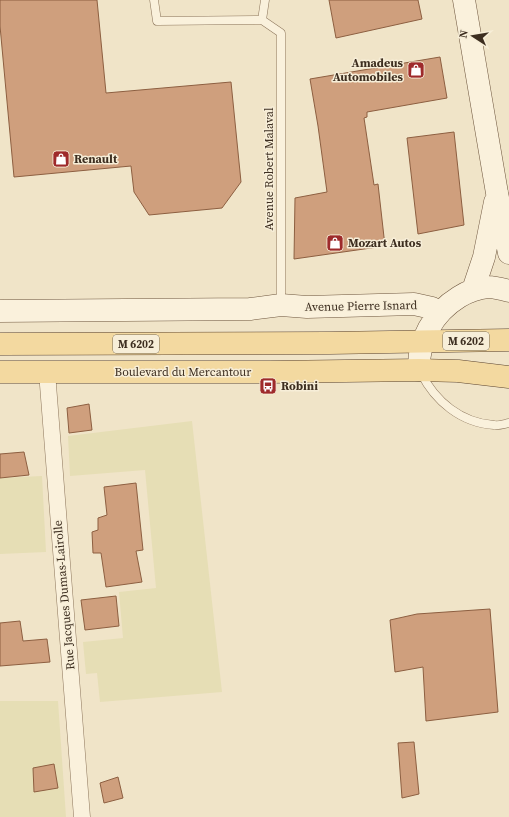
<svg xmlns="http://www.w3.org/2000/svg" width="509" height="817" viewBox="0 0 509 817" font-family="'Source Serif 4',serif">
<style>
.farmland{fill:#e6deb5}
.building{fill:#cf9f7d;stroke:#8d5f41}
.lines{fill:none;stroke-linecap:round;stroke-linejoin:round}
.lane-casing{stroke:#8d765c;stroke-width:9}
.street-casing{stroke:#8d765c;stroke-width:17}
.secondary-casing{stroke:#6f573f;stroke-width:23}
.primary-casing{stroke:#5b4430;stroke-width:23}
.lane{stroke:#faf1dc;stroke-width:8}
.street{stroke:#faf1dc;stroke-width:16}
.secondary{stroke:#faf1dc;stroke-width:22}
.primary{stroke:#f3d9a0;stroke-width:22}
.labels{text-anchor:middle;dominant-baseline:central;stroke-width:3;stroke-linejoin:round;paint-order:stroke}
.shield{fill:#f7eed8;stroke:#756857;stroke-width:1}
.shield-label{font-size:11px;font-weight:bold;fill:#3d2e20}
.poi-label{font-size:12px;font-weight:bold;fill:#3d2e20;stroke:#f7eed8;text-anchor:start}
.street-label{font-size:12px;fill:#3d2e20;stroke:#f7eed8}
</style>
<rect width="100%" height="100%" fill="#f0e4c8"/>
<path class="farmland" d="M 192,421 L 222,692 L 100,702 L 97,673 L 86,674 L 83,642 L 123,638 L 119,592 L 156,588 L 145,470 L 70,476 L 68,436 Z
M 42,476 L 46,552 L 0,554 L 0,478 Z
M 0,701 L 58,701 L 66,817 L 0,817 Z"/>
<path class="building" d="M 0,0 L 97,0 L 106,93 L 231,82 L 241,182 L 222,208 L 149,215 L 134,192 L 131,166 L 14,177 L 0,26 Z
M 329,0 L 418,0 L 422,19 L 336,38 Z
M 440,57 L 447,98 L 367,112 L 367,117 L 364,118 L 374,185 L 378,184 L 385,246 L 294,259 L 295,198 L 327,192 L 318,126 L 310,79 Z
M 454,132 L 464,225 L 418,234 L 407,138 Z
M 89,404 L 92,430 L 69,433 L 67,408 Z
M 24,452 L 29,475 L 0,478 L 0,454 Z
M 136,483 L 143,550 L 136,551 L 142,582 L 106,587 L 101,553 L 93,553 L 92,532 L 98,530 L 98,518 L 107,515 L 104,487 Z
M 116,596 L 119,626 L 85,630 L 81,600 Z
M 490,609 L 498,712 L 426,721 L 423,667 L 395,672 L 390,620 L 417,614 Z
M 20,621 L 23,641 L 47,639 L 50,662 L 0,666 L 0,623 Z
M 414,742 L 419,794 L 402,798 L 398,743 Z
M 54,764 L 58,788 L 34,792 L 33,768 Z
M 118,777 L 123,798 L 104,803 L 100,783 Z"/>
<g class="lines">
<g class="lane-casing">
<path id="lane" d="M 154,0 L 157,21 L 262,20
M 265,0 L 262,20 L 281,33 L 281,304
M 421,373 C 435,401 461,423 494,425 C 498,426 504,424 509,423"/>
</g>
<g class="street-casing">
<path id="street" d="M 47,372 L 82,817"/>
</g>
<g class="secondary-casing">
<path id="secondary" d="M 464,0 L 497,193 L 509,253
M 473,290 L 484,257 L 495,202
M 0,311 L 250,309 L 281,305 L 307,307 L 414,304 L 432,308 L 439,313
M 419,370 C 418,340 433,313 459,297 C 467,292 477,288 488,287 C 495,287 502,289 509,291"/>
</g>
<g class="primary-casing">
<path id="primary" d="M 0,344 L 330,343 L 509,340
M 0,372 L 270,372 L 419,370 L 458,371 L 509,377"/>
</g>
<use href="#lane" class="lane"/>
<use href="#street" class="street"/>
<use href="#secondary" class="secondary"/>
<use href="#primary" class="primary"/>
</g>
<defs>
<g id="shop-square" transform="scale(0.9)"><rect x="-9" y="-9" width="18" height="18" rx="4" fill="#9e2a2b" stroke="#f7eed8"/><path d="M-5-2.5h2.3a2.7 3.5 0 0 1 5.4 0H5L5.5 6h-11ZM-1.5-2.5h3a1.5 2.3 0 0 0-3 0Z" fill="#fff"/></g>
<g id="bus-square" transform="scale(0.9)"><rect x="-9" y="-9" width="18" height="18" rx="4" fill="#9e2a2b" stroke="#f7eed8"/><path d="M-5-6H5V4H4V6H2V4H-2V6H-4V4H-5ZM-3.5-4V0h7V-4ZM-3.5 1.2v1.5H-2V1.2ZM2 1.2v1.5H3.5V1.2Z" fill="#fff"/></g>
</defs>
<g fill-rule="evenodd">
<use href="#shop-square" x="416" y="70"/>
<use href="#shop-square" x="61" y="159"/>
<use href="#shop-square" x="335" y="243"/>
<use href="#bus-square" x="268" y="386"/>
</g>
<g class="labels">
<g class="shield">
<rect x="443" y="332" width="46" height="18" rx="3"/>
<rect x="113" y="335" width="46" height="18" rx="3"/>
</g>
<g class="shield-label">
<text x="466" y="341">M 6202</text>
<text x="136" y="344">M 6202</text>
</g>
<g class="poi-label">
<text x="403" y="63" text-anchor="end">Amadeus<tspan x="403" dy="14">Automobiles</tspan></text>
<text x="74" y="159">Renault</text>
<text x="348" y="243">Mozart Autos</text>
<text x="281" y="386">Robini</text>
</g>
<g class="street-label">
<text transform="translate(269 169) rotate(-90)">Avenue Robert Malaval</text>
<text transform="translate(361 306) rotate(-1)">Avenue Pierre Isnard</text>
<text x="183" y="372">Boulevard du Mercantour</text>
<text transform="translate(64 595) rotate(-95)">Rue Jacques Dumas-Lairolle</text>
</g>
</g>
<g transform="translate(473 36) rotate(282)" stroke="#f7eed8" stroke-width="3" paint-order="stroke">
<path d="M0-3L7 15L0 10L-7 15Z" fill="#3d2e20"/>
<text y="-6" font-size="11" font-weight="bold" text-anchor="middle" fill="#3d2e20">N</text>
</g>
</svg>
